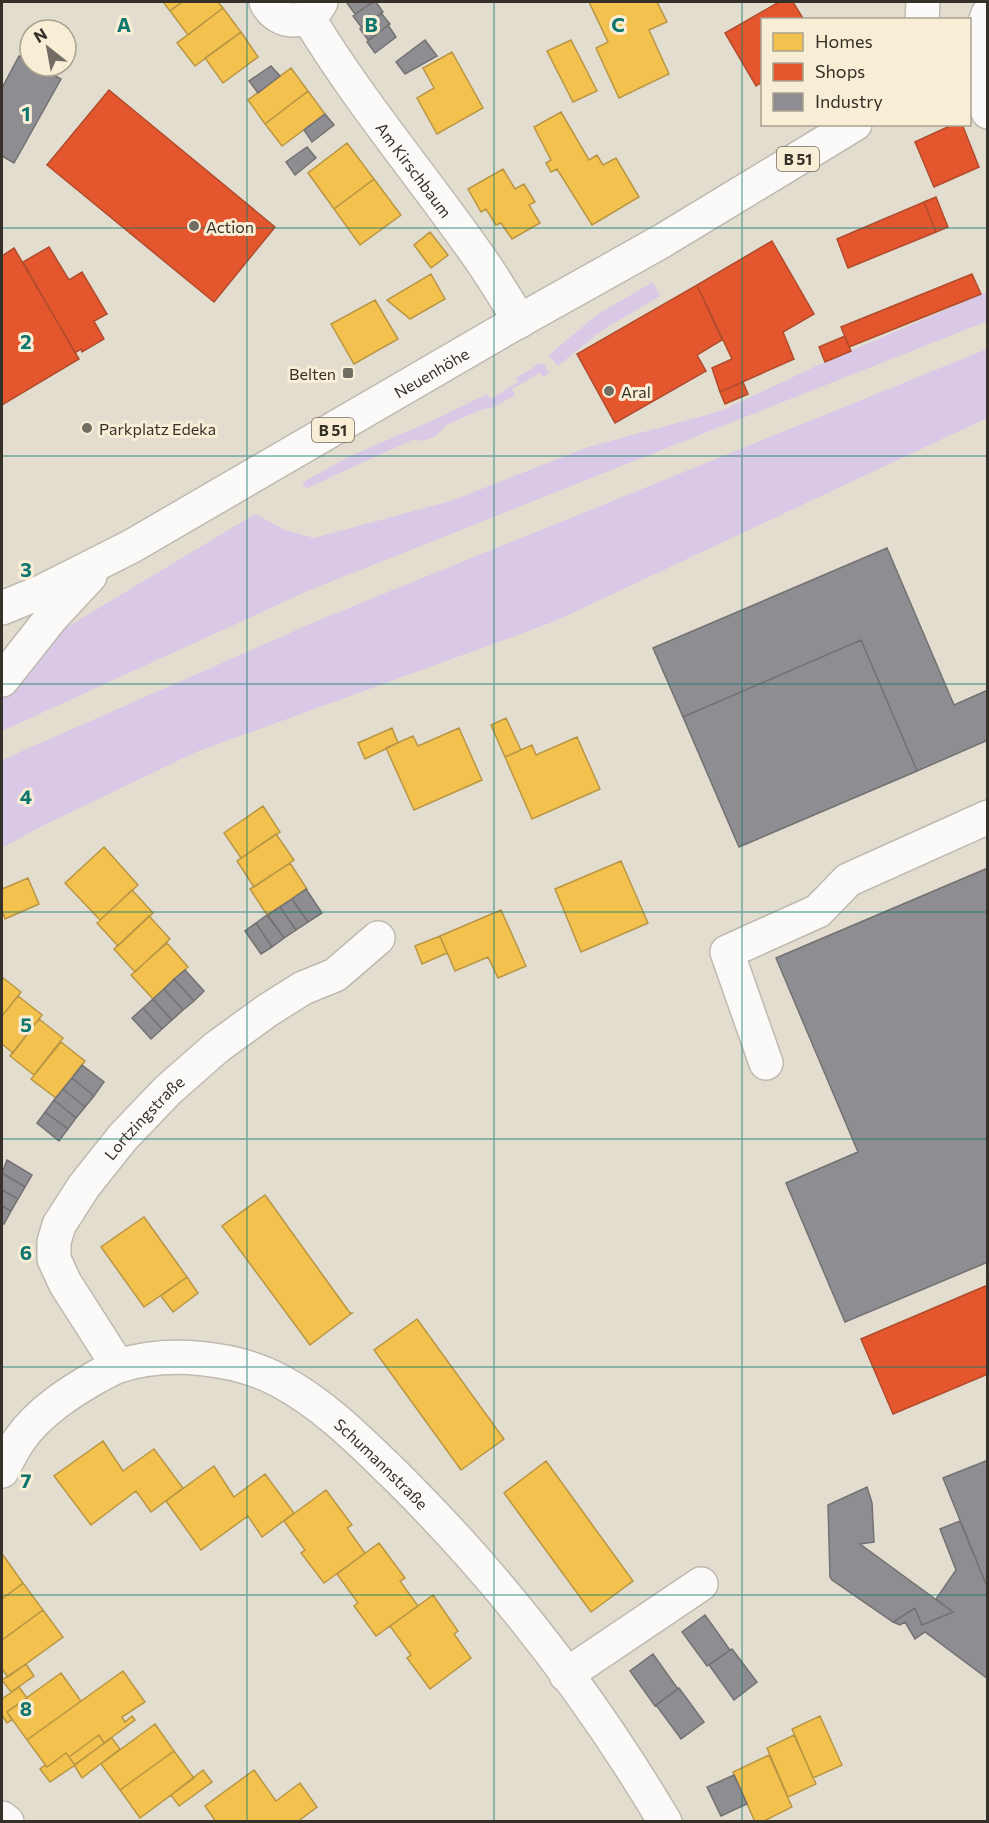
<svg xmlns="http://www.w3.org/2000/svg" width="989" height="1823" viewBox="0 0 989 1823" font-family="Commissioner,sans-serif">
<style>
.green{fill:#dac8e7}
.homes{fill:#f2c14e;stroke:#b99643;stroke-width:1.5}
.shops{fill:#e4572e;stroke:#b04c2c;stroke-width:1.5}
.industry{fill:#8d8d92;stroke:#737172;stroke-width:1.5}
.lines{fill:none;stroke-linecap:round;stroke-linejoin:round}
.minor-casing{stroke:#bebab0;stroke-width:36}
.major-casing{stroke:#bebab0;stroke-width:36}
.minor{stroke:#fbfaf8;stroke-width:33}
.major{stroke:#fbfaf8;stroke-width:33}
.grid{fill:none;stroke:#0f766e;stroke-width:1.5;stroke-opacity:0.55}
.poi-dot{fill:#726d63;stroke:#f8edd5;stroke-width:2}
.labels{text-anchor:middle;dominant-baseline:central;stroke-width:6;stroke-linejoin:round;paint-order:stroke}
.shield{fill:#f8edd5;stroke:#70695c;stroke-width:1.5}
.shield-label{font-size:15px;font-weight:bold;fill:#353128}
.street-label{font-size:16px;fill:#353128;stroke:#f8edd5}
.poi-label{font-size:16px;fill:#353128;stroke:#f8edd5;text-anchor:start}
.grid-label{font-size:20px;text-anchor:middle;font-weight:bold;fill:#0f766e;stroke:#f8edd5;stroke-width:6;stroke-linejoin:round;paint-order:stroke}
</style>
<rect width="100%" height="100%" fill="#e3ddd0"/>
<path class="green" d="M 653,282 L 660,296 L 601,331 L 558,366 L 549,355 L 598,314 Z
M 987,292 L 987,321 L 312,589 L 2,731 L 2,699 L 22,669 L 64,629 L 255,514 L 285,530 L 314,538 L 451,501 L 588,447 L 721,411 L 825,362 Z
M 987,349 L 987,418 L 553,622 L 196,752 L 42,826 L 2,848 L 2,760 L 324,618 Z
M 539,364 L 544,364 L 549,373 L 543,377 L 540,373 L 512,389 L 515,395 L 492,408 L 483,409 L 446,425 L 438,434 L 432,438 L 421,441 L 414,439 L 307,488 L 302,483 L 346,458 L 436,419 L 487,394 L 491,399 L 518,382 L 516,378 Z"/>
<path class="homes" d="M 163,2 L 182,2 L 170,11 Z
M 182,2 L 218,2 L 223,8 L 188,35 L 170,11 Z
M 589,2 L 657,2 L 667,22 L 649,30 L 669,74 L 619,98 L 596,48 L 608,42 Z
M 223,8 L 241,32 L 195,66 L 177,43 Z
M 241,32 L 258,57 L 223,83 L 205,58 Z
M 571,40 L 597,91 L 573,102 L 547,51 Z
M 452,52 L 483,108 L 437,134 L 417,98 L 434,88 L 423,68 Z
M 291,68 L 308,91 L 265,124 L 248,100 Z
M 308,91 L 325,114 L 282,146 L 265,124 Z
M 561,112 L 589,160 L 597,155 L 603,165 L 616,158 L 639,197 L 592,225 L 557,169 L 551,172 L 546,163 L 551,160 L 534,127 Z
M 347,143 L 374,179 L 334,209 L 308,173 Z
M 503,169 L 515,189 L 524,184 L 535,202 L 529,205 L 540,223 L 512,239 L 501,223 L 496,225 L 486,209 L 481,212 L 468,189 Z
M 374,179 L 401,215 L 360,245 L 334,209 Z
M 430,232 L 448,255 L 431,268 L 414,245 Z
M 431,274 L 445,299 L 410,319 L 387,300 Z
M 375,300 L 398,339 L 354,364 L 331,324 Z
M 506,718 L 521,750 L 505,757 L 491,725 Z
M 392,728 L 398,743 L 365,759 L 358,743 Z
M 459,728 L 482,780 L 414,810 L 386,748 L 413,736 L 418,746 Z
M 577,737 L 600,789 L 532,819 L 505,757 L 532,745 L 536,755 Z
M 263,806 L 280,832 L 241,858 L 224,833 Z
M 276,834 L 294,860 L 254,887 L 237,861 Z
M 104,847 L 138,885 L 100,920 L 65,883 Z
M 621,861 L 648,923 L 581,952 L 555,889 Z
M 290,863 L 307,889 L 267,915 L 250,889 Z
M 28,878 L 39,904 L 5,919 L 2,910 L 2,889 Z
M 132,890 L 153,913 L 118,946 L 97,923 Z
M 501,910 L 526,966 L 498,978 L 488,957 L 455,971 L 440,936 Z
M 149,916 L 170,939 L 135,972 L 114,949 Z
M 440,936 L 447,953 L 422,964 L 415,946 Z
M 167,943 L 188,967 L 153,999 L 131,975 Z
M 2,977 L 21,992 L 2,1016 Z
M 18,996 L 42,1015 L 13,1053 L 2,1044 L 2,1016 Z
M 39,1019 L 63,1038 L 34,1075 L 10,1056 Z
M 61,1042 L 85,1061 L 56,1098 L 31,1079 Z
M 265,1195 L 350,1313 L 352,1313 L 310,1345 L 222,1226 Z
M 144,1217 L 187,1277 L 144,1307 L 101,1247 Z
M 187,1277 L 198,1293 L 173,1312 L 161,1296 Z
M 417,1319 L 504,1439 L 461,1470 L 374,1350 Z
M 103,1441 L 123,1471 L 154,1449 L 183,1488 L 151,1512 L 136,1491 L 91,1525 L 54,1476 Z
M 546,1461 L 633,1581 L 591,1612 L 504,1493 Z
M 214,1466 L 234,1497 L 265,1474 L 294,1513 L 262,1537 L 248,1516 L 201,1550 L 166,1501 Z
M 326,1490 L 352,1525 L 347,1528 L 365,1553 L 324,1583 L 301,1553 L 305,1550 L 284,1521 Z
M 379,1543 L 405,1578 L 400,1581 L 418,1606 L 376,1636 L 354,1606 L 358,1603 L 337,1574 Z
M 3,1555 L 23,1583 L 2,1599 L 2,1556 Z
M 23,1583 L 43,1610 L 2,1640 L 2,1599 Z
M 433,1595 L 458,1631 L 454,1634 L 471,1658 L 430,1689 L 407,1658 L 411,1655 L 390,1626 Z
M 43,1610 L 63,1637 L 8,1677 L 2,1669 L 2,1640 Z
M 26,1664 L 34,1676 L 11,1692 L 2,1680 Z
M 123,1671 L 145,1702 L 122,1717 L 125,1722 L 132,1716 L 135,1720 L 104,1743 L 99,1735 L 69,1757 L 66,1753 L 47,1767 L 27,1740 Z
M 61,1673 L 81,1701 L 27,1740 L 7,1712 Z
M 19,1687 L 27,1698 L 7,1712 L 12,1720 L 7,1723 L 2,1715 L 2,1699 Z
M 820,1716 L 842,1765 L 813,1778 L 792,1729 Z
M 155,1724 L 174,1751 L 120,1790 L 101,1764 Z
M 99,1735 L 104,1743 L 75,1765 L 69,1757 Z
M 794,1735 L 816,1784 L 788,1797 L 767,1748 Z
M 112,1738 L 120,1749 L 82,1778 L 74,1765 Z
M 174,1751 L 194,1778 L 140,1818 L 120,1790 Z
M 66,1753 L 75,1765 L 50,1782 L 40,1769 L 45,1765 L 47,1767 Z
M 769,1755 L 792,1807 L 762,1822 L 755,1822 L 733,1772 Z
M 203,1770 L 212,1782 L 179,1806 L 171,1795 Z
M 254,1770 L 276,1801 L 300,1783 L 317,1807 L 297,1822 L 216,1822 L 205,1806 Z"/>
<path class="shops" d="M 779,2 L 793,2 L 804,20 L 762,20 L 762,82 L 756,86 L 725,33 Z
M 109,90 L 275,227 L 214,302 L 47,165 Z
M 954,124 L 962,124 L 979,167 L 934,187 L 915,142 Z
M 936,197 L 948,227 L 936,232 L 924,202 Z
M 924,202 L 936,232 L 848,268 L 837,239 Z
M 772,241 L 814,314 L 783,332 L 794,359 L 720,392 L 712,368 L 732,359 L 697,285 Z
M 49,247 L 69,280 L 82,272 L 107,314 L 94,321 L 104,339 L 82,352 L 81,349 L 75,353 L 23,262 Z
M 14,248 L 79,359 L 2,405 L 2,256 Z
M 972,274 L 981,294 L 849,347 L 841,327 Z
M 697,285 L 722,340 L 697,355 L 706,371 L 615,423 L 577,354 Z
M 845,336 L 851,351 L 825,362 L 819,347 Z
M 743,382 L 748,394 L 725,404 L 720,392 Z
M 988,1285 L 988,1374 L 893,1414 L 861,1339 Z"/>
<path class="industry" d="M 349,2 L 373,2 L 355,14 L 347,3 Z
M 373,2 L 376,2 L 383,12 L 362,28 L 353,16 Z
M 381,13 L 390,24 L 368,40 L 360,29 Z
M 388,25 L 396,37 L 375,53 L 367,42 Z
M 425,40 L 437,56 L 405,74 L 396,62 Z
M 19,56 L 30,62 L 30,66 L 38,66 L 61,79 L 14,163 L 2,156 L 2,88 Z
M 271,66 L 280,76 L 258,93 L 249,81 Z
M 325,114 L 334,125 L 312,142 L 304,130 Z
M 307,147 L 316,158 L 295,175 L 286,162 Z
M 887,548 L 954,705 L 988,690 L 988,740 L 917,771 L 861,640 L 683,717 L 653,648 Z
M 861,640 L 917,771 L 739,847 L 683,717 Z
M 988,868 L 988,1262 L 845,1322 L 786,1183 L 858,1152 L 776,958 Z
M 306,889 L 322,913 L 308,922 L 292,899 Z
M 292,899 L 308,922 L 296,930 L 280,907 Z
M 280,907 L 296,930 L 284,938 L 268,915 Z
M 267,915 L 284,938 L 272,947 L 256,923 Z
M 256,923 L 272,947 L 261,954 L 245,931 Z
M 185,970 L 204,991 L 194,1001 L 174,979 Z
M 174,979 L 194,1001 L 183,1010 L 164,989 Z
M 164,989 L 183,1010 L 172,1020 L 153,999 Z
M 153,999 L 172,1020 L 162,1029 L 143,1008 Z
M 143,1008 L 162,1029 L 151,1039 L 132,1018 Z
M 82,1065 L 104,1082 L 94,1096 L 72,1078 Z
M 72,1078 L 94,1096 L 85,1107 L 63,1089 Z
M 63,1089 L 85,1107 L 76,1118 L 54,1100 Z
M 54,1100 L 76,1118 L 68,1129 L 45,1112 Z
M 45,1112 L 68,1129 L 59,1141 L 37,1123 Z
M 7,1160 L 32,1175 L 25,1187 L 2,1173 Z
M 2,1173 L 25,1187 L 18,1199 L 2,1190 Z
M 2,1190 L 18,1199 L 11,1211 L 2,1206 Z
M 2,1206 L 11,1211 L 4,1224 L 2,1223 Z
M 988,1460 L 988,1589 L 943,1478 Z
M 867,1487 L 872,1503 L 874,1542 L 860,1544 L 953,1612 L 922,1625 L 915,1608 L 893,1622 L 832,1580 L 830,1577 L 828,1505 Z
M 960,1521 L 988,1589 L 988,1679 L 925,1632 L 915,1639 L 905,1622 L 900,1625 L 893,1622 L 915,1608 L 922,1625 L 953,1612 L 936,1599 L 956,1570 L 940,1529 Z
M 705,1615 L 730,1650 L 707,1666 L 682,1632 Z
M 732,1649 L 757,1682 L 734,1700 L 709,1665 Z
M 653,1654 L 678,1689 L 655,1706 L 630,1671 Z
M 679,1688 L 704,1722 L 681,1739 L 656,1705 Z
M 734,1775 L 747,1804 L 721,1816 L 707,1787 Z"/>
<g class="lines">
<g class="minor-casing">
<g id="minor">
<path d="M 266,2 C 278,26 309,26 321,2"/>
<path id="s1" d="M 308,17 C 359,102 424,178 481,260 C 495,280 507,301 520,321"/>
<path d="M 970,70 L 988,112"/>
<path d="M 766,1063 L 727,952 L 818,911 L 848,880 L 988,817"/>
<path id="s2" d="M 118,1366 L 65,1283 L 54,1259 L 54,1242 L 59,1225 L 84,1186 L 123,1137 L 168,1090 L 217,1047 L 268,1010 L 303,988 L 335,975 L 378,938"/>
<path id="s3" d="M 2,1471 C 7,1461 13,1449 20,1439 C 39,1412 70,1392 98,1376 C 105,1373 112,1368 119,1366 C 167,1350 236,1357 280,1381 C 325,1405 361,1442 397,1477 C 500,1579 591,1697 665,1822"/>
<path d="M 566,1675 L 701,1584"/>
<path d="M 2,1818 L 7,1822"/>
</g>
</g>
<g class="major-casing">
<g id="major">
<path d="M 922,20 L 923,2"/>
<path d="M 970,65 L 988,14"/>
<path id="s4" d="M 2,608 L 41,592 L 132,546 L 505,329 L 662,241 L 855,124"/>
<path d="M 2,680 L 51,618 L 90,576"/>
</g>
</g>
<use href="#minor" class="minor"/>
<use href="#major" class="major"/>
</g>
<path class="grid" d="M 247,2 L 247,1822M 494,2 L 494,1822M 742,2 L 742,1822M 2,228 L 988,228M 2,456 L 988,456M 2,684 L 988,684M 2,912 L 988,912M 2,1139 L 988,1139M 2,1367 L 988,1367M 2,1595 L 988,1595"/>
<g class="poi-dot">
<circle cx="194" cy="226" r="6"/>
<rect x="342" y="367" width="12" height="12" rx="3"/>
<circle cx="609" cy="391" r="6"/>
<circle cx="87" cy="428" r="6"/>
</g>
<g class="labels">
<g class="shield">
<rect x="777" y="147" width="42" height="24" rx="4.5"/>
<rect x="312" y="418" width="42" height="24" rx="4.5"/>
</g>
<g class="shield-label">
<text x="798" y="159">B 51</text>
<text x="333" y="430">B 51</text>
</g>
<g class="street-label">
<text stroke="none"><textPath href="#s1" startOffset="186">Am Kirschbaum</textPath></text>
<text stroke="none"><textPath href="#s4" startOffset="490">Neuenhöhe</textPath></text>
<text stroke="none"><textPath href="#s2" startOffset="297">Lortzingstraße</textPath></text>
<text stroke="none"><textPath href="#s3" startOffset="458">Schumannstraße</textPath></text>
</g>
<g class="poi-label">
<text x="206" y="226">Action</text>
<text x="336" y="373" text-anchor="end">Belten</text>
<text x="621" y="391">Aral</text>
<text x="99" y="428">Parkplatz Edeka</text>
</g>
</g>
<g class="grid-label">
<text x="124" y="32">A</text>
<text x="371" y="32">B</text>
<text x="618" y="32">C</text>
<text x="26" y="121">1</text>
<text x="26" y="349">2</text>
<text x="26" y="577">3</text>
<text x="26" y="804">4</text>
<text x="26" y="1032">5</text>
<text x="26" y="1260">6</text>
<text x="26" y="1488">7</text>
<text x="26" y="1716">8</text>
</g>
<rect width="989" height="1823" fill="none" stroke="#353128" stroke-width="6"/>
<rect x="761" y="18" width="210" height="108" fill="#f8edd5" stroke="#aaa290" stroke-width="1.5"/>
<rect x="773" y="33" width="30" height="18" fill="#f2c14e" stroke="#aaa290" stroke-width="1.5"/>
<text x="815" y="48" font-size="18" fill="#353128">Homes</text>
<rect x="773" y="63" width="30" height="18" fill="#e4572e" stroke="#aaa290" stroke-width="1.5"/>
<text x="815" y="78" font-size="18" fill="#353128">Shops</text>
<rect x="773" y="93" width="30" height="18" fill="#8d8d92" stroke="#aaa290" stroke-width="1.5"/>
<text x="815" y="108" font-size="18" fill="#353128">Industry</text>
<g transform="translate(48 48) rotate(329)"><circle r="28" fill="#f8edd5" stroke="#aaa290" stroke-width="1.5"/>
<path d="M0-4.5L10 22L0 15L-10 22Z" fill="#726d63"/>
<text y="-9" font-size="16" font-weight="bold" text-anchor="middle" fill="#353128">N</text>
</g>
</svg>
